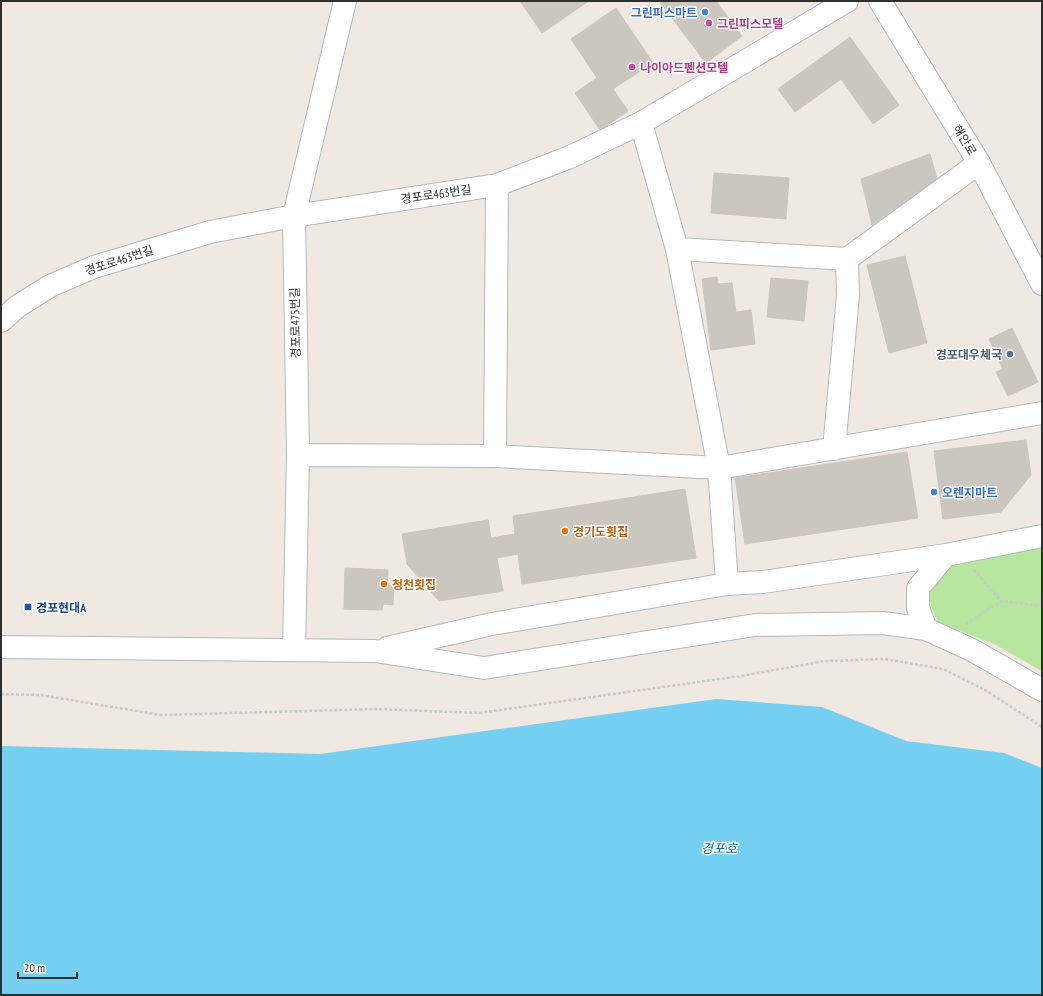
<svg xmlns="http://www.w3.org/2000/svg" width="1043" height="996" viewBox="0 0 1043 996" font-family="'PT Sans Narrow','Noto Sans KR',sans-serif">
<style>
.green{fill:#b6e59e}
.water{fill:#75cff0}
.building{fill:#cbc7bf;stroke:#cbc5ba}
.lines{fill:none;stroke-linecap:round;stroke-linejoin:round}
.minor-casing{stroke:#b4b7c1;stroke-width:24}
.tertiary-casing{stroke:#b4b7c1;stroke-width:24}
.path{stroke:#c9c9c9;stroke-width:2.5;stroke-dasharray:3 2;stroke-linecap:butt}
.minor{stroke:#fff;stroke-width:22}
.tertiary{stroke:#fff;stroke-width:22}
.shop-dot{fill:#3f7fe0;stroke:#fff;stroke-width:1.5}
.hotel-dot{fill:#d1479c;stroke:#fff;stroke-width:1.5}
.service-dot{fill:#5c6f8a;stroke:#fff;stroke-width:1.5}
.food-dot{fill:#e8710a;stroke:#fff;stroke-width:1.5}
.transit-dot{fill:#1a4fb4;stroke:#fff;stroke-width:1.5}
.labels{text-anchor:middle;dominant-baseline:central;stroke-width:3;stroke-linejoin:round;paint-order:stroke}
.shop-label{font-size:12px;font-weight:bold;fill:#366cbe;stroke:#fff;text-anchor:end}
.hotel-label{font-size:12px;font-weight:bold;fill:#b23c85;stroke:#fff;text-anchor:start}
.street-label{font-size:12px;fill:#2e2e2e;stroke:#fff}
.service-label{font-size:12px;font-weight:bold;fill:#4e5e75;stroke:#fff;text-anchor:end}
.food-label{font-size:12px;font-weight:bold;fill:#c56008;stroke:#fff;text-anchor:start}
.transit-label{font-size:12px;font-weight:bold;fill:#164399;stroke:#fff;text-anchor:start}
.water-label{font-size:13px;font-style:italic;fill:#0d6fa3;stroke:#fff}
</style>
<rect width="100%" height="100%" fill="#efe9e1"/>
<path class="green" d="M 1042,547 L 1042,671 L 994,644 L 938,622 C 925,593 926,591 946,565 Z"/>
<path class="water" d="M 716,699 L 822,707 L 906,741 L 1004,753 L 1042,768 L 1042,995 L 1,995 L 1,746 L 320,754 Z"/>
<path class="building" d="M 520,1 L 589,1 L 542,33 Z
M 659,1 L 716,1 L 742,36 L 706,63 Z
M 616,8 L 653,63 L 613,89 L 628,111 L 600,130 L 575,93 L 597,78 L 571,39 Z
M 850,37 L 899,105 L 873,124 L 841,79 L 795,112 L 778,89 Z
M 930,154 L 937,179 L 872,225 L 861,179 Z
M 714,173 L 789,178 L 786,219 L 711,213 Z
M 905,256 L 927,343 L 889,353 L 867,265 Z
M 717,277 L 718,284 L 732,283 L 736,312 L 751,310 L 755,344 L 711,350 L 702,279 Z
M 771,278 L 808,281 L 804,321 L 767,317 Z
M 1012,328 L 1038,382 L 1008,396 L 996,372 L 1003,369 L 989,339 Z
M 1026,440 L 1031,475 L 1001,512 L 943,519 L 934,451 Z
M 907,452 L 918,518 L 745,544 L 735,478 Z
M 685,489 L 696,558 L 522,584 L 518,554 L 497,558 L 503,591 L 439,601 L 407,564 L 402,534 L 488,520 L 491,538 L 515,534 L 513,516 Z
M 345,568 L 388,570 L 387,585 L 394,585 L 393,605 L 383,604 L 382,610 L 344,609 Z"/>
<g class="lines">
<g class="minor-casing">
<path id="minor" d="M 641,123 L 677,249 L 719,468 L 727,584
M 677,249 L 847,259 L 979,163
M 834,449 L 848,295 L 847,259
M 298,455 L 495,456 L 719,468 L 1042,413
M 495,456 L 497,185
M 294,650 L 298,455 L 294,216 L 345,1"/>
</g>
<g class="tertiary-casing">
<path id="tertiary" d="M 880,1 L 979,163 L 1042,284
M 1,321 L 18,306 L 50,286 L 94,267 L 210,232 L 294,216 L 497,185 L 570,157 L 641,123 L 847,1
M 926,629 L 918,608 L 918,588 L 946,555
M 1,647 L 375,651 L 484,668 L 755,625 L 883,623 L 926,629 L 972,650 L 1042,690
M 387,648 L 492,624 L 727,584 L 763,582 L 946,555 L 1042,536"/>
</g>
<path class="path" d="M 974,570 L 1001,601 L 1041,606
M 1041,606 L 1042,590
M 966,624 L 1001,601
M 1,694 L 40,695 L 161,715 L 376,709 L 479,713 L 741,676 L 825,661 L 885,659 L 943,669 L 985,690 L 1042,727"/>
<use href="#minor" class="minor"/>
<use href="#tertiary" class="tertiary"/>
</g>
<g class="shop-dot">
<circle cx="705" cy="12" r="4"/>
<circle cx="934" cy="492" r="4"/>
</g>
<g class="hotel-dot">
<circle cx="709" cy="23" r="4"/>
<circle cx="632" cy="67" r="4"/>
</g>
<circle class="service-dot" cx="1010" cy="354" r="4"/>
<g class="food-dot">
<circle cx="565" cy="531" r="4"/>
<circle cx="384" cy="584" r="4"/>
</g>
<rect class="transit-dot" x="24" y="603" width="8" height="8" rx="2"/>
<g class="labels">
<g class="shop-label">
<text x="697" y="12">그린피스마트</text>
<text x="942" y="492" text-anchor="start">오렌지마트</text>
</g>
<g class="hotel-label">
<text x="717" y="23">그린피스모텔</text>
<text x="640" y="67">나이아드펜션모텔</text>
</g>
<g class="street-label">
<text transform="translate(965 140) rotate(59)">해안로</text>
<text transform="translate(436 194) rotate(-8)">경포로463번길</text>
<text transform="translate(119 260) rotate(-18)">경포로463번길</text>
<text transform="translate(295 323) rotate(-91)">경포로475번길</text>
</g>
<g class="service-label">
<text x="1002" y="354">경포대우체국</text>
</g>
<g class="food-label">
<text x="573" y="531">경기도횟집</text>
<text x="392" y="584">청천횟집</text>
</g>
<g class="transit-label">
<text x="36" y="607">경포현대A</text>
</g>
<g class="water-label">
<text x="719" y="848">경포호</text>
</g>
</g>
<rect width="1043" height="996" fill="none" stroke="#2e2e2e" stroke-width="4"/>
<path d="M18 972v6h59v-6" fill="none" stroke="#2e2e2e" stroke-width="2"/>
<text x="24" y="972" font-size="12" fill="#2e2e2e" stroke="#ffffff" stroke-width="3" paint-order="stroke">20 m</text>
</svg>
